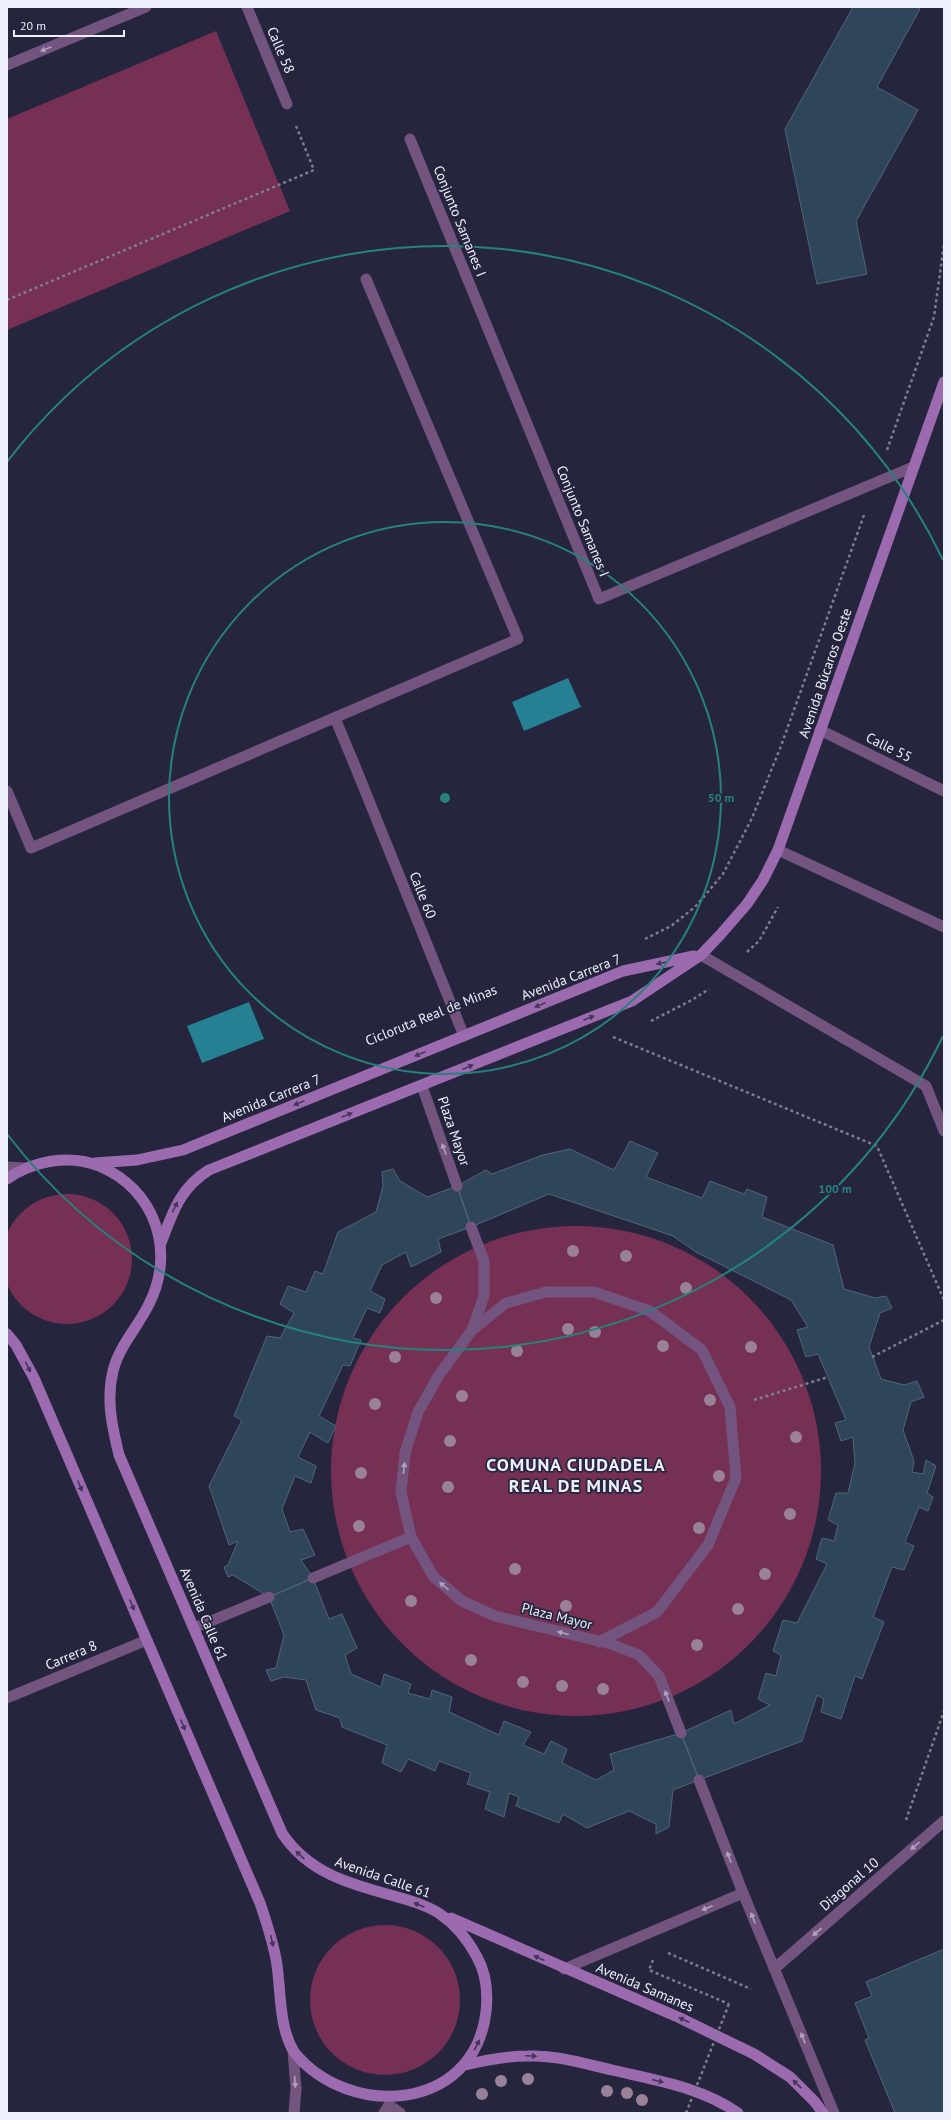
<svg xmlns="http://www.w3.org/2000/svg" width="951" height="2120" viewBox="0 0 951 2120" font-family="'PT Sans',sans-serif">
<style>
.green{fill:#753054}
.water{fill:#268093}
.building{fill:#2f455a;stroke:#4f667c}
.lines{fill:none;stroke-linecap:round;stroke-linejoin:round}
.path{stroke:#7c7d91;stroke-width:2.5;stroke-dasharray:3 3;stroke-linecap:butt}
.service{stroke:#72547e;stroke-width:11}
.pedestrian{stroke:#72547e;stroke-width:11}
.minor{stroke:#72547e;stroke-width:11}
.tertiary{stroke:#72547e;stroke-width:11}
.secondary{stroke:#9c6baf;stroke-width:11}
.path-bridge{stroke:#7c7d91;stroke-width:2.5;stroke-dasharray:3 3;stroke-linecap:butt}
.tree{fill:#998197}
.oneway{fill:#b0a2be}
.oneway2{fill:#43365a}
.ring{fill:none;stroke:#25827c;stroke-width:2}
.labels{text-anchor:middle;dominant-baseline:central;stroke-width:3.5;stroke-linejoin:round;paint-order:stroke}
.street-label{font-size:14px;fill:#eeeffd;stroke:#25253e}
.district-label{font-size:18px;font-weight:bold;letter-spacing:1px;fill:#eeeffd;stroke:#25253e}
.centre{fill:#25827c;stroke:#25253e;stroke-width:2}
.ring-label{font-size:12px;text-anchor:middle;font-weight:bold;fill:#25827c;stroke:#25253e;stroke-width:3.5;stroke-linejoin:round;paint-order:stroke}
</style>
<rect width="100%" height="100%" fill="#25253e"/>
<path class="green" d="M 216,31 L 290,211 L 7,330 L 7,119 Z
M2 1259a65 65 0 1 1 130 0a65 65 0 1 1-130 0Z
M331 1471a245 245 0 1 1 490 0a245 245 0 1 1-490 0Z
M310 2000a75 75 0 1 1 150 0a75 75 0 1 1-150 0Z"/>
<path class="water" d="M 568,678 L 581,707 L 524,731 L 512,702 Z
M 249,1002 L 264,1039 L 202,1063 L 187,1026 Z"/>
<path class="building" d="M 853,7 L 915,7 L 920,9 L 877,87 L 918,110 L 856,221 L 867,274 L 817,284 L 785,129 Z
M 630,1141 L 658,1153 L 646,1177 L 702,1198 L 710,1181 L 744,1194 L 747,1189 L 767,1197 L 762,1217 L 833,1245 L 844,1289 L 875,1298 L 886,1296 L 892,1308 L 880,1313 L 869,1347 L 881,1379 L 904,1385 L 917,1381 L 924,1397 L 911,1402 L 903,1430 L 914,1461 L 912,1472 L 923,1474 L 926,1460 L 936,1466 L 927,1493 L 933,1497 L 928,1511 L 919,1507 L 905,1542 L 914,1546 L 904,1570 L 892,1567 L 873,1617 L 884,1622 L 862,1679 L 855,1676 L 841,1719 L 821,1712 L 824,1699 L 817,1695 L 802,1741 L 699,1780 L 681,1733 L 731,1710 L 734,1724 L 770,1705 L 758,1699 L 766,1673 L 776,1676 L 781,1655 L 773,1651 L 783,1620 L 797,1623 L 827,1564 L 816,1559 L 822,1538 L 834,1541 L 838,1525 L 828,1520 L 836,1493 L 848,1493 L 855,1463 L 853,1437 L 841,1441 L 835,1423 L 846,1420 L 818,1354 L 806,1357 L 797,1330 L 808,1327 L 791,1300 L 696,1252 L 673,1236 L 549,1194 L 471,1227 L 457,1186 L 486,1170 L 492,1174 L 543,1155 L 570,1149 L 614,1170 Z
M 393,1169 L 400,1181 L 427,1197 L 457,1186 L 471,1227 L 438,1239 L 441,1252 L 411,1267 L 406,1252 L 382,1265 L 370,1291 L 385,1299 L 380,1313 L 367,1308 L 353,1338 L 361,1340 L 350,1366 L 343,1365 L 319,1416 L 336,1426 L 328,1443 L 310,1432 L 298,1457 L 316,1466 L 311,1483 L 295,1476 L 282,1509 L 290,1532 L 303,1529 L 315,1555 L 301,1560 L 313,1578 L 269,1597 L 233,1575 L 228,1577 L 224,1567 L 228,1565 L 238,1541 L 229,1545 L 209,1486 L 242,1420 L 234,1416 L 267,1336 L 280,1338 L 294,1313 L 280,1304 L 288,1286 L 306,1292 L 315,1271 L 323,1274 L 338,1232 L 376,1212 L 383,1186 L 382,1172 Z
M 313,1578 L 329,1619 L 342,1614 L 357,1648 L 345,1655 L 351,1674 L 381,1687 L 384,1674 L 411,1684 L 408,1693 L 430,1699 L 432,1690 L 452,1697 L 449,1712 L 499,1735 L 504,1721 L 531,1732 L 523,1745 L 544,1754 L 551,1741 L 567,1749 L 562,1763 L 596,1780 L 614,1770 L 610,1754 L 681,1733 L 699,1780 L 673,1790 L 669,1827 L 656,1834 L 656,1824 L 629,1811 L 587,1828 L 563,1814 L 559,1823 L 516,1806 L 519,1797 L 509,1793 L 504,1817 L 485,1809 L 490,1792 L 467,1784 L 471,1773 L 439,1761 L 435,1771 L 408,1759 L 401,1772 L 382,1763 L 387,1745 L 342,1727 L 340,1718 L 316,1710 L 306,1680 L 284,1677 L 271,1681 L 266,1670 L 276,1668 L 284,1635 L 269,1597 Z
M 944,1949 L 944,2113 L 895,2113 L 865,2040 L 869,2038 L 855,2003 L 872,1996 L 866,1982 Z"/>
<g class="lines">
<path class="path" d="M 7,300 L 314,170 L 296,126
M 887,450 L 934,317 L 944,244
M 645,939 L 671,926 L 695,907 L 723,874 L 752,818 L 781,746 L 864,515
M 747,952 L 759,941 L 778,907
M 651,1021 L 692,1000 L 709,989
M 613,1037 L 877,1146 L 944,1300
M 872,1357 L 944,1320
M 754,1400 L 828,1377
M 906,1820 L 944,1711
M 668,1953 L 751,1989
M 653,1960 L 649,1970 L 729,2004"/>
<path class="service" d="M 7,65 L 146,7
M 410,139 L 599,599 L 913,467
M 335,718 L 355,766
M 7,791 L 31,848 L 518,639 L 366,279
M 778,850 L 944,927
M 701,955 L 926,1086 L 944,1131
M 422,1086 L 457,1186
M 471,1227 L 484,1261 L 484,1296 L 472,1330 L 439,1375 L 418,1412 L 405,1453 L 401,1492 L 411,1537 L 433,1576 L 462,1601 L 495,1616 L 611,1644 L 639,1655 L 659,1676 L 681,1733
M 313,1578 L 411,1537
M 194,1628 L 269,1597
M 699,1780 L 743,1893
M 389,2105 L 400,2113"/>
<path class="pedestrian" d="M 472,1330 L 506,1303 L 546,1292 L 594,1292 L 650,1311 L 702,1350 L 730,1407 L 736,1478 L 708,1545 L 657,1612 L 599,1642"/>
<path class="minor" d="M 247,7 L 287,104
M 820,730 L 944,791
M 355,766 L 464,1036
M 7,1698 L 147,1640
M 564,1969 L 743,1893 L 834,2113
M 774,1969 L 944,1821"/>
<path class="tertiary" d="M 7,1167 L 25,1168
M 293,2050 L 296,2089 L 294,2113
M 384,2113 L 389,2105"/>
<path class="secondary" d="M 95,1163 L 137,1160 L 183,1150 L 623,971 L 694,956
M 7,1179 C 32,1161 69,1154 99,1166 C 155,1189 176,1251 149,1304 C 138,1327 119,1346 113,1371 C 106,1400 112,1426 119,1455 L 282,1833 C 308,1873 350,1884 394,1896 C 409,1900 427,1905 440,1914 C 456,1925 468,1940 477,1957 C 486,1973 488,1994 486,2012 C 474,2112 349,2120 294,2052 C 279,2027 281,1993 277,1965 C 274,1944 267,1924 260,1903 L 34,1378 L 16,1345 L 7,1334
M 161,1243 C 173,1212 180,1188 209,1170 L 632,1001 L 701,955 L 720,935 L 747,904 L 763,880 L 778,850 L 944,382
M 451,1918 L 680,2018 L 754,2054 L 790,2077 L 815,2102 L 823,2113
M 465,2065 C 486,2060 506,2056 528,2056 C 557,2055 585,2064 612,2070 C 655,2080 701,2087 738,2113"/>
<path class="path-bridge" d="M 686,2113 L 729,2004"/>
</g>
<g class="tree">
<circle cx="573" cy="1251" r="6"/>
<circle cx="626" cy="1256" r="6"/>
<circle cx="686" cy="1288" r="6"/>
<circle cx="436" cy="1298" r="6"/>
<circle cx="568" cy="1329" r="6"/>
<circle cx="595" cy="1332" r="6"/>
<circle cx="663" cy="1346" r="6"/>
<circle cx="751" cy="1347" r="6"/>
<circle cx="517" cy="1351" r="6"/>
<circle cx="395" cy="1357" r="6"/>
<circle cx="462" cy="1396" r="6"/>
<circle cx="710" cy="1400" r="6"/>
<circle cx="375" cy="1404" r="6"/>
<circle cx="796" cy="1437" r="6"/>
<circle cx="450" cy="1441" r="6"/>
<circle cx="361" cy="1473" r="6"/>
<circle cx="719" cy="1476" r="6"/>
<circle cx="448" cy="1487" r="6"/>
<circle cx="790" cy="1514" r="6"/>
<circle cx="359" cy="1526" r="6"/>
<circle cx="699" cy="1528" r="6"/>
<circle cx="515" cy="1569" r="6"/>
<circle cx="765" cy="1574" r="6"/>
<circle cx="411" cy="1601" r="6"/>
<circle cx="566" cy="1606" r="6"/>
<circle cx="738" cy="1609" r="6"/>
<circle cx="697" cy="1645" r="6"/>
<circle cx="471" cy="1660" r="6"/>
<circle cx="523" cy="1682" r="6"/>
<circle cx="562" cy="1686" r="6"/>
<circle cx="603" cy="1689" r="6"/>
<circle cx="528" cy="2079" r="6"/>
<circle cx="501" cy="2081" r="6"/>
<circle cx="607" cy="2091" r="6"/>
<circle cx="627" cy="2093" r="6"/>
<circle cx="482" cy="2094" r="6"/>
<circle cx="642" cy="2100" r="6"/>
</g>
<defs><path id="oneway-solid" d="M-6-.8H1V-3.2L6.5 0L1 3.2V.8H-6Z"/></defs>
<g class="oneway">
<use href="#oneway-solid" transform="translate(46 49) rotate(158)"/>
<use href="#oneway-solid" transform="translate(444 1149) rotate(-110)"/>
<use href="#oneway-solid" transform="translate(404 1468) rotate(-84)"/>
<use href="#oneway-solid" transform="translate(444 1586) rotate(-139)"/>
<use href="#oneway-solid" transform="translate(563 1633) rotate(-166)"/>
<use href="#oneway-solid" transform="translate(667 1696) rotate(-111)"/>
<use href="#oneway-solid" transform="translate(915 1846) rotate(139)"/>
<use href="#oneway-solid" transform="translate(729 1857) rotate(-111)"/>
<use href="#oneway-solid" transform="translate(707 1908) rotate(157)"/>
<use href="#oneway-solid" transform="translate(753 1918) rotate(-112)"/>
<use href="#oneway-solid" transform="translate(817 1932) rotate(139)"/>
<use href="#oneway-solid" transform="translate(803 2038) rotate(-112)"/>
<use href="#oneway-solid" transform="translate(295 2082) rotate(86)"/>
</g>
<g class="oneway2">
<use href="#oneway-solid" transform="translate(662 963) rotate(168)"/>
<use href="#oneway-solid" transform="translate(540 1005) rotate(158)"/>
<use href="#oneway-solid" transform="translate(589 1018) rotate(-22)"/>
<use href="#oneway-solid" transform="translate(420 1054) rotate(158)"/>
<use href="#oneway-solid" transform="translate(468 1067) rotate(-22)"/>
<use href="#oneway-solid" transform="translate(299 1103) rotate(158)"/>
<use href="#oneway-solid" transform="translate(347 1115) rotate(-22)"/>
<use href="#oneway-solid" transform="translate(175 1207) rotate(-63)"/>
<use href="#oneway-solid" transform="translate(28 1367) rotate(63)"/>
<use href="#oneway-solid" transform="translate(80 1486) rotate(67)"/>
<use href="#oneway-solid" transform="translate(132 1605) rotate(67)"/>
<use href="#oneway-solid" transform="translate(183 1725) rotate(67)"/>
<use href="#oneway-solid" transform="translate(300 1855) rotate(-137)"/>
<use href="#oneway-solid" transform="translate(419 1905) rotate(-157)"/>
<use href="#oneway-solid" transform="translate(272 1941) rotate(77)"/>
<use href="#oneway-solid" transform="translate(539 1958) rotate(-156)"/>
<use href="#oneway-solid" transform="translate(684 2020) rotate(-155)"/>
<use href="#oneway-solid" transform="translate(477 2045) rotate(-64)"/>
<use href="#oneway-solid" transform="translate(531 2056) rotate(2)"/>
<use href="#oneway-solid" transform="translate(658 2081) rotate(13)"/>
<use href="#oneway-solid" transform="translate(797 2084) rotate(-136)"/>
</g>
<g class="ring">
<circle cx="445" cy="798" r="276"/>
<path d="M943 1036A552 552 0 0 1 7 1134M7 462A552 552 0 0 1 943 560"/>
</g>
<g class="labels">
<g class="street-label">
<text transform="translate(281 50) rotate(67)">Calle 58</text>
<text transform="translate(460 221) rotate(68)">Conjunto Samanes I</text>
<text transform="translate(583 521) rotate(68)">Conjunto Samanes I</text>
<text transform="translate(825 673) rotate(-71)">Avenida Búcaros Oeste</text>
<text transform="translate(889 747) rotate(26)">Calle 55</text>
<text transform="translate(423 895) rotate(68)">Calle 60</text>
<text transform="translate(571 977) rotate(-21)">Avenida Carrera 7</text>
<text transform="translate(431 1015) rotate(-22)">Cicloruta Real de Minas</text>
<text transform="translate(271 1098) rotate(-22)">Avenida Carrera 7</text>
<text transform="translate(454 1131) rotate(71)">Plaza Mayor</text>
<text transform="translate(204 1614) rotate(67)">Avenida Calle 61</text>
<text transform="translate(557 1616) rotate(14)">Plaza Mayor</text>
<text transform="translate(71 1655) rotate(-23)">Carrera 8</text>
<text transform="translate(383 1877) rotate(19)">Avenida Calle 61</text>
<text transform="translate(849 1884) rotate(-41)">Diagonal 10</text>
<text transform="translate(645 1987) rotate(23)">Avenida Samanes</text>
</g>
<g class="district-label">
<text x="576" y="1464">COMUNA CIUDADELA<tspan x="576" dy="21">REAL DE MINAS</tspan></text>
</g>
</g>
<circle cx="445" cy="798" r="6" class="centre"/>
<g class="ring-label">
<text x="721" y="802">50 m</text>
<text x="835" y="1193">100 m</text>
</g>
<rect width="951" height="2120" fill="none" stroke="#eeeffd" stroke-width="16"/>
<path d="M14 30v6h110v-6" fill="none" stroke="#eeeffd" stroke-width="2"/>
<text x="20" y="30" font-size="12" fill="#eeeffd" stroke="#25253e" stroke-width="3" paint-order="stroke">20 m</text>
</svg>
